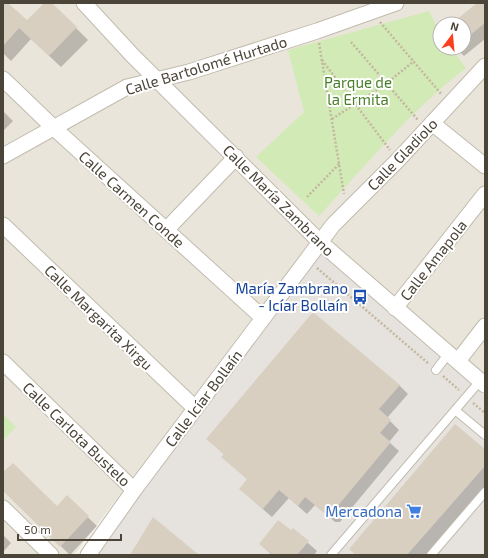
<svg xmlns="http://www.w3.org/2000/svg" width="488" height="558" viewBox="0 0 488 558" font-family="'Exo 2',sans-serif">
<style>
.residential{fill:#eae5da;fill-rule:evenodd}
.industrial{fill:#e6e2dd}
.green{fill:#d2eab5}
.shadow{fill:#0003}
.building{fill:#d8cfc1}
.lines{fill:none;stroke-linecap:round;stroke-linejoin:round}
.lane-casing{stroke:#c2bbae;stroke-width:10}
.street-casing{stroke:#c2bbae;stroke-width:17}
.path{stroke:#c4b79f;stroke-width:2.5;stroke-dasharray:2 2;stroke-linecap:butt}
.lane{stroke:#fff;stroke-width:8}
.street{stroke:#fff;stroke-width:15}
.labels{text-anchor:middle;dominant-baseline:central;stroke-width:4;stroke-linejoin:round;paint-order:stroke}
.street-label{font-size:15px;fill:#4b4439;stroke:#fff}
.park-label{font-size:15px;fill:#4a7f2a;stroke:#fff}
.transit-label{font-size:15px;fill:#164399;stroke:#fff;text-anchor:end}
.shop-label{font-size:15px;fill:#366cbe;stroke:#fff;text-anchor:end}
</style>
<rect width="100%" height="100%" fill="#f6f3ec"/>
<path class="residential" d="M 3,3 L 485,3 L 485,378 L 320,233 L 74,555 L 3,555 ZM 440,24 L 464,24 L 464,48 L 440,48 Z"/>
<path class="industrial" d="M 322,253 L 485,396 L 485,555 L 94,555 Z"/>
<path class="green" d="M 429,11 L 440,33 L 440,48 L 451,48 L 466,68 C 411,110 366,165 319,216 L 256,157 L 304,112 L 288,50 Z
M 3,414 L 16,427 L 3,440 Z"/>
<path class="shadow" d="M 3,3 L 10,3 L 9,5 L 27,22 L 45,3 L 51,3 L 88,40 L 61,67 L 31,39 L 11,61 L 3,53 Z
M 479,3 L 485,3 L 485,39 L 464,56 L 456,48 L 464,48 L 464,24 L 453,24 Z
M 3,111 L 13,121 L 3,131 Z
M 399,385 L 408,394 L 387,418 L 399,430 L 389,442 L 399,451 L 340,522 L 335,522 L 315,505 L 307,514 L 289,498 L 272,517 L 250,498 L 248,480 L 223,457 L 225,455 L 217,448 Z
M 485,450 L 485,491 L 429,555 L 355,555 Z
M 3,490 L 57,507 L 67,497 L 97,526 L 70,555 Z
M 293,530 L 317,551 L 314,555 L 272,555 L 260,544 Z
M 3,535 L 11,543 L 3,552 Z"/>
<path class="building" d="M 3,3 L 8,3 L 27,20 L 44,3 L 52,3 L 77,27 L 49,56 L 19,28 L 3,46 Z
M 477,3 L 485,3 L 485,23 L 464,40 L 464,24 L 451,24 Z
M 313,312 L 400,385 L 379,409 L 391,420 L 380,433 L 391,442 L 331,514 L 326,514 L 305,497 L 298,506 L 279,490 L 263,509 L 239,489 L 247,479 L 221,457 L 224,454 L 206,439 Z
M 455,424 L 485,449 L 485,466 L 407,555 L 356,555 L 349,549 Z
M 13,463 L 57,506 L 67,495 L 89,516 L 60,547 L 3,491 L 3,472 Z
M 153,517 L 199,555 L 130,555 Z
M 278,520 L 291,530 L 293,528 L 309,541 L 297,555 L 273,555 L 259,544 Z"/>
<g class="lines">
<g class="lane-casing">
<path id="lane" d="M 436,370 L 449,353
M 455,410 L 485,435
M 331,555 L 480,381
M 431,555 L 485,492"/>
</g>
<g class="street-casing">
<path id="street" d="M 84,3 L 133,56 L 320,242 L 485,385
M 3,79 L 54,128 L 263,318
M 432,123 L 485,166
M 3,156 L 127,87 L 189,72 L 317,31 L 396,3
M 3,225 L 195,408
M 166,230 L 236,157
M 395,308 L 485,194
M 458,361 L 485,326
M 3,362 L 134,490
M 3,508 L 51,555
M 88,555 L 134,490 L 333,225 L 398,160 L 485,66"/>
</g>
<path class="path" d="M 380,22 L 442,95
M 351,42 L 418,120
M 319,43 L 344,194
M 322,60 L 390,150
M 332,119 L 386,84 L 414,61
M 307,197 L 339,164
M 317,268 L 429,364
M 443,376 L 459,390
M 473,403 L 485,413"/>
<use href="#lane" class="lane"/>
<use href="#street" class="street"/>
</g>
<defs>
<g id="bus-bare" transform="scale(1.2)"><path d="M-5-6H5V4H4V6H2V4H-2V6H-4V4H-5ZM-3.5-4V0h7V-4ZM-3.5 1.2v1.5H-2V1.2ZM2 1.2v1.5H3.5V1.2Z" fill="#1a4fb4" stroke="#fff" stroke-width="2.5" paint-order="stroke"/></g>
<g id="supermarket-bare" transform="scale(1.2)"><path d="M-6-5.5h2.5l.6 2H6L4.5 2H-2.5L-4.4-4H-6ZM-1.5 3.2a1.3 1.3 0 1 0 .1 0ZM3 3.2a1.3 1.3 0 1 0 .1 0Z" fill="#3f7fe0" stroke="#fff" stroke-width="2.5" paint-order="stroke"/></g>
</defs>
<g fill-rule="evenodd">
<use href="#bus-bare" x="360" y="297"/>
<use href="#supermarket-bare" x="414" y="511"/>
</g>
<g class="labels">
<g class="street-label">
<text transform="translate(206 65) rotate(-17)">Calle Bartolomé Hurtado</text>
<text transform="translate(402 154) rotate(-46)">Calle Gladiolo</text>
<text transform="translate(132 199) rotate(42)">Calle Carmen Conde</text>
<text transform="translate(279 200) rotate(45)">Calle María Zambrano</text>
<text transform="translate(433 260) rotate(-52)">Calle Amapola</text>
<text transform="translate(99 317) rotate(44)">Calle Margarita Xirgu</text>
<text transform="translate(203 398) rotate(-53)">Calle Icíar Bollaín</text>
<text transform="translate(77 434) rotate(44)">Calle Carlota Bustelo</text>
</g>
<g class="park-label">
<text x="358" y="82">Parque de<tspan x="358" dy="17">la Ermita</tspan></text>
</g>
<g class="transit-label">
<text x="348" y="288">María Zambrano<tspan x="348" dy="17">- Icíar Bollaín</tspan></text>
</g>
<g class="shop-label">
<text x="402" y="511">Mercadona</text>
</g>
</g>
<rect width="488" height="558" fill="none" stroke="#4b4439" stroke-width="8"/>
<g transform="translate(452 36) rotate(16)"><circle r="19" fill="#ffffff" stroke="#b7b4b0"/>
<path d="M0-3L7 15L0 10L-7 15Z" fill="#fc3f1d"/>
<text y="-6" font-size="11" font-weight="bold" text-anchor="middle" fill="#4b4439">N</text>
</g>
<path d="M18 534v6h103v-6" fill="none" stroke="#4b4439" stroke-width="2"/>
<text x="24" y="534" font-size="12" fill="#4b4439" stroke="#ffffff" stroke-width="3" paint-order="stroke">50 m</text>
</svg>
